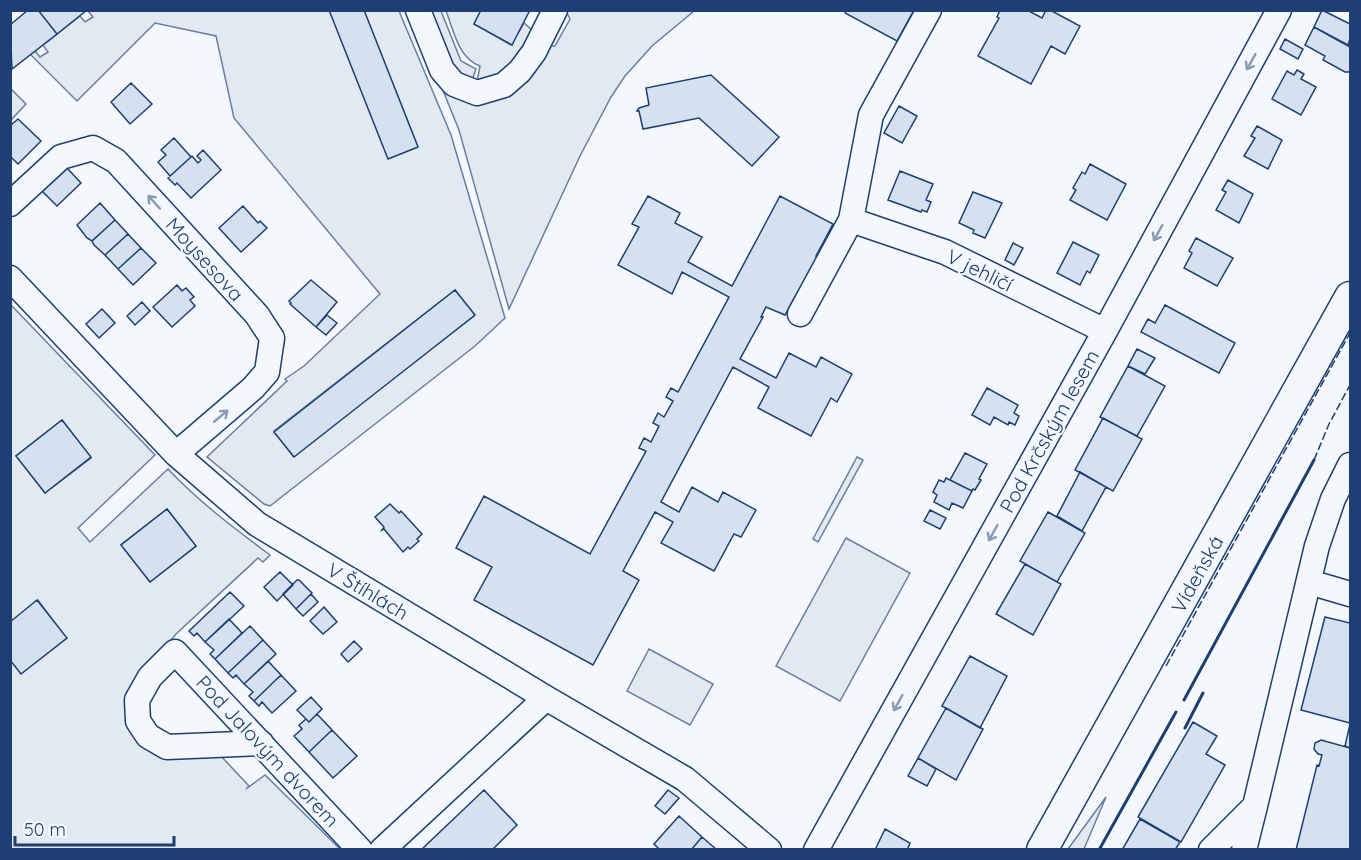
<svg xmlns="http://www.w3.org/2000/svg" width="1361" height="860" viewBox="0 0 1361 860" font-family="Quicksand,sans-serif">
<style>
.green{fill:#e3e9f0;stroke:#687fa3;stroke-width:1.5;fill-rule:evenodd}
.parking{fill:#e3e8f0;stroke:#687fa3;stroke-width:1.5}
.building{fill:#d5e0f0;stroke:#1d3f73;stroke-width:1.5}
.lines{fill:none;stroke-linecap:round;stroke-linejoin:round}
.minor-casing{stroke:#1d3f73;stroke-width:27}
.major-casing{stroke:#1d3f73;stroke-width:33}
.minor{stroke:#f4f7fb;stroke-width:24}
.major{stroke:#f4f7fb;stroke-width:30}
.fence{stroke:#1d3f73;stroke-width:1.5;stroke-dasharray:8 3;stroke-linecap:butt}
.wall{stroke:#1d3f73;stroke-width:3}
.oneway{stroke:#889bb7}
.labels{text-anchor:middle;dominant-baseline:central;stroke-width:4.5;stroke-linejoin:round;paint-order:stroke}
.street-label{font-size:20px;fill:#1d3f73;stroke:#f4f7fb}
</style>
<rect width="100%" height="100%" fill="#f4f7fb"/>
<path class="green" d="M 88,11 L 329,11 L 418,147 L 364,11 L 399,11 L 451,135 L 505,318 L 475,346 L 270,506 L 264,504 L 207,457 L 287,381 L 285,379 L 304,366 L 380,294 L 234,118 L 216,36 L 155,23 L 77,101 L 30,54 L 35,51 L 40,57 L 48,52 L 43,45 L 80,16 L 85,22 L 93,17 ZM 455,290 L 474,316 L 293,456 L 274,431 Z
M 446,11 L 481,11 L 474,24 L 511,45 L 524,23 L 533,31 C 515,64 517,74 477,82 L 480,66 C 458,58 454,31 446,11 Z
M 566,11 L 694,11 L 652,46 L 625,76 L 611,97 L 580,156 L 509,309 L 459,130 L 438,78 L 463,97 L 550,46 L 555,46 L 570,19 Z
M 11,89 L 26,104 L 11,120 Z
M 11,305 L 155,455 L 78,528 L 90,542 L 168,469 C 199,502 234,528 270,555 L 263,562 L 258,558 L 176,634 L 139,680 L 142,741 L 219,754 L 249,786 L 246,789 L 265,775 L 340,849 L 11,849 L 10,660 L 66,638 L 38,600 L 11,622 ZM 62,420 L 91,458 L 45,493 L 16,456 ZM 167,509 L 196,546 L 150,582 L 121,545 Z
M 857,457 L 863,460 L 818,542 L 813,539 Z
M 846,538 L 910,573 L 840,701 L 776,666 Z
M 649,649 L 713,684 L 690,725 L 627,691 Z
M 1106,797 L 1084,849 L 1068,849 Z"/>
<path class="parking" d="M 428,11 L 441,11 L 461,61 L 476,69 L 472,80 L 451,68 Z"/>
<path class="building" d="M 28,10 L 38,10 L 57,34 L 12,69 L 10,25 Z
M 38,10 L 87,10 L 57,34 Z
M 329,10 L 364,10 L 418,147 L 388,159 Z
M 481,10 L 530,10 L 512,45 L 474,24 Z
M 846,10 L 914,10 L 897,41 L 845,13 Z
M 1000,10 L 1027,10 L 1042,18 L 1046,10 L 1050,10 L 1080,26 L 1065,54 L 1051,46 L 1031,84 L 978,56 L 999,18 L 997,17 Z
M 1322,10 L 1350,24 L 1350,39 L 1348,45 L 1314,27 Z
M 1314,27 L 1350,47 L 1350,72 L 1345,72 L 1323,60 L 1325,56 L 1305,45 Z
M 1285,39 L 1303,49 L 1298,59 L 1280,49 Z
M 1297,70 L 1304,74 L 1301,79 L 1316,87 L 1301,115 L 1272,99 L 1287,71 L 1294,75 Z
M 711,75 L 779,137 L 752,166 L 699,118 L 643,129 L 639,111 L 637,111 L 639,108 L 649,105 L 646,88 Z
M 131,83 L 152,104 L 130,124 L 111,102 Z
M 899,106 L 917,116 L 902,143 L 884,133 Z
M 18,119 L 41,141 L 18,164 L 10,156 L 10,126 Z
M 1257,126 L 1282,140 L 1268,169 L 1244,156 L 1255,138 L 1251,136 Z
M 174,138 L 191,157 L 170,176 L 158,162 L 166,155 L 161,150 Z
M 203,150 L 221,170 L 191,198 L 177,183 L 175,185 L 168,178 L 192,156 L 198,163 L 201,160 L 197,156 Z
M 1090,164 L 1126,184 L 1107,220 L 1070,200 L 1076,190 L 1073,188 L 1082,172 L 1085,174 Z
M 67,168 L 81,183 L 57,206 L 42,191 Z
M 900,171 L 933,184 L 926,200 L 931,202 L 927,212 L 922,210 L 921,212 L 888,200 Z
M 1228,180 L 1253,194 L 1239,223 L 1216,210 L 1226,192 L 1222,190 Z
M 973,192 L 1002,203 L 985,238 L 973,233 L 974,230 L 959,223 Z
M 648,196 L 680,213 L 675,223 L 702,237 L 688,262 L 732,286 L 780,196 L 833,224 L 816,256 L 821,258 L 799,299 L 795,297 L 785,315 L 766,307 L 761,317 L 763,317 L 740,359 L 776,378 L 789,353 L 816,367 L 821,357 L 852,374 L 837,402 L 831,398 L 811,436 L 758,408 L 769,387 L 733,367 L 661,502 L 679,512 L 692,487 L 718,502 L 723,492 L 756,510 L 741,537 L 734,534 L 714,571 L 661,543 L 673,522 L 655,512 L 623,571 L 639,580 L 593,665 L 474,600 L 492,567 L 456,548 L 484,496 L 590,554 L 646,451 L 639,448 L 644,438 L 651,442 L 659,426 L 653,423 L 658,413 L 664,417 L 673,401 L 666,397 L 671,388 L 678,392 L 729,297 L 682,272 L 672,294 L 618,265 L 639,227 L 632,224 Z
M 100,203 L 115,220 L 92,241 L 87,238 L 77,225 Z
M 243,206 L 258,223 L 260,221 L 267,228 L 241,252 L 219,228 Z
M 115,220 L 128,234 L 105,255 L 94,245 L 92,241 Z
M 128,234 L 141,248 L 118,269 L 105,255 Z
M 1196,238 L 1233,258 L 1217,286 L 1184,268 L 1192,253 L 1189,251 Z
M 1073,242 L 1099,255 L 1090,273 L 1087,271 L 1080,285 L 1057,273 Z
M 1013,243 L 1023,248 L 1014,265 L 1005,260 Z
M 141,248 L 156,263 L 133,285 L 118,269 Z
M 311,280 L 337,302 L 316,327 L 290,304 L 291,303 L 289,301 Z
M 177,285 L 182,291 L 186,288 L 194,297 L 190,300 L 195,306 L 172,327 L 153,307 Z
M 455,290 L 475,315 L 294,457 L 274,432 Z
M 142,302 L 150,311 L 135,325 L 127,316 Z
M 1165,305 L 1235,343 L 1219,373 L 1141,332 L 1148,319 L 1155,323 Z
M 102,309 L 115,323 L 99,338 L 86,324 Z
M 327,315 L 337,323 L 326,335 L 316,327 Z
M 1137,349 L 1155,358 L 1145,374 L 1128,366 Z
M 1128,366 L 1165,386 L 1137,436 L 1100,417 Z
M 987,388 L 1018,405 L 1014,413 L 1019,416 L 1015,425 L 1009,422 L 1008,425 L 994,417 L 990,425 L 972,415 Z
M 1103,418 L 1142,439 L 1113,491 L 1075,470 Z
M 62,420 L 91,457 L 45,493 L 16,456 Z
M 965,453 L 987,464 L 979,479 L 981,480 L 975,490 L 973,489 L 972,491 L 950,480 Z
M 1080,472 L 1106,487 L 1082,531 L 1057,516 Z
M 946,478 L 972,491 L 963,508 L 952,503 L 949,510 L 934,502 L 937,495 L 933,492 L 939,480 L 944,482 Z
M 390,504 L 399,513 L 401,511 L 422,534 L 417,539 L 419,541 L 410,549 L 408,547 L 403,552 L 384,529 L 382,530 L 384,527 L 375,517 Z
M 167,509 L 196,546 L 150,582 L 121,545 Z
M 930,510 L 946,518 L 940,529 L 924,521 Z
M 1048,512 L 1085,533 L 1057,582 L 1020,561 Z
M 1025,564 L 1061,584 L 1033,635 L 996,614 Z
M 280,572 L 293,585 L 277,601 L 264,587 Z
M 297,580 L 299,580 L 312,593 L 296,609 L 283,594 Z
M 230,592 L 244,606 L 205,642 L 197,633 L 194,636 L 189,631 Z
M 311,594 L 318,602 L 303,616 L 296,609 Z
M 37,600 L 67,638 L 21,674 L 10,660 L 10,622 Z
M 324,607 L 337,622 L 323,634 L 310,621 Z
M 1325,617 L 1350,623 L 1350,723 L 1301,710 Z
M 229,619 L 242,633 L 215,659 L 210,654 L 214,650 L 205,642 Z
M 250,626 L 263,640 L 228,673 L 215,659 Z
M 263,640 L 276,654 L 244,684 L 236,675 L 233,678 L 228,673 Z
M 354,641 L 362,649 L 348,662 L 341,654 Z
M 970,656 L 1007,676 L 980,728 L 942,706 Z
M 268,661 L 281,675 L 254,701 L 249,696 L 253,692 L 244,684 Z
M 281,675 L 296,691 L 272,713 L 262,702 L 259,706 L 254,701 Z
M 311,697 L 322,709 L 309,722 L 297,710 Z
M 946,708 L 983,729 L 956,780 L 918,758 Z
M 317,714 L 332,730 L 309,752 L 294,736 L 302,729 L 299,725 L 306,719 L 309,722 Z
M 1193,722 L 1217,736 L 1206,754 L 1225,765 L 1181,842 L 1138,817 Z
M 1350,724 L 1350,748 L 1345,746 Z
M 332,730 L 357,756 L 333,778 L 309,752 Z
M 1321,740 L 1350,748 L 1350,850 L 1296,850 L 1317,765 L 1319,766 L 1322,755 L 1318,754 L 1314,749 L 1315,743 Z
M 918,758 L 936,769 L 927,786 L 908,776 Z
M 484,790 L 517,825 L 492,850 L 421,850 Z
M 668,790 L 679,798 L 665,814 L 655,806 Z
M 679,816 L 702,837 L 691,850 L 660,850 L 654,844 Z
M 1140,819 L 1180,842 L 1175,850 L 1122,850 Z
M 885,829 L 910,843 L 907,850 L 875,850 Z
M 702,837 L 716,849 L 716,850 L 691,850 Z"/>
<g class="lines">
<g class="minor-casing">
<path id="minor" d="M 418,10 L 442,70 L 454,84 L 477,93 L 504,85 L 520,71 L 534,52 L 555,10
M 10,204 L 61,157 L 93,148 L 116,161 L 257,315 L 272,338 L 267,372 L 253,388 L 176,454
M 851,220 L 945,252 L 1105,331
M 10,278 L 176,454 L 257,524 L 546,698 L 685,779 L 769,850
M 800,314 L 851,220 L 871,115 L 929,10
M 1309,582 L 1350,594
M 261,743 L 167,747 L 148,736 L 138,721 L 137,700 L 150,677 L 175,652 L 360,850
M 382,850 L 546,698
M 816,850 L 1105,331 L 1279,10
M 1211,850 L 1255,806 L 1317,546 L 1333,499 L 1350,465
M 1244,850 L 1255,806"/>
</g>
<g class="major-casing">
<path id="major" d="M 1042,850 L 1350,297"/>
</g>
<use href="#minor" class="minor"/>
<use href="#major" class="major"/>
<path class="fence" d="M 1314,460 L 1329,424 L 1350,385
M 1166,666 L 1350,333"/>
<path class="wall" d="M 1184,700 L 1314,460
M 1185,728 L 1203,693
M 1099,850 L 1176,712"/>
</g>
<defs><path id="oneway-shaft" d="M-6 0H5M1.5-3L5.5 0L1.5 3" fill="none" stroke-width="1.6" stroke-linecap="round" stroke-linejoin="round" transform="scale(1.5)"/></defs>
<g class="oneway">
<use href="#oneway-shaft" transform="translate(1251 62) rotate(119)"/>
<use href="#oneway-shaft" transform="translate(154 202) rotate(-132)"/>
<use href="#oneway-shaft" transform="translate(1158 233) rotate(119)"/>
<use href="#oneway-shaft" transform="translate(221 416) rotate(-40)"/>
<use href="#oneway-shaft" transform="translate(993 533) rotate(119)"/>
<use href="#oneway-shaft" transform="translate(898 703) rotate(119)"/>
</g>
<g class="labels">
<g class="street-label">
<text transform="translate(205 259) rotate(48)">Moysesova</text>
<text transform="translate(980 270) rotate(26)">V jehličí</text>
<text transform="translate(1049 431) rotate(-61)">Pod Krčským lesem</text>
<text transform="translate(1197 574) rotate(-61)">Vídeňská</text>
<text transform="translate(368 591) rotate(31)">V Štíhlách</text>
<text transform="translate(268 751) rotate(47)">Pod Jalovým dvorem</text>
</g>
</g>
<rect width="1361" height="860" fill="none" stroke="#1d3f73" stroke-width="24"/>
<path d="M15 836v9h159v-9" fill="none" stroke="#1d3f73" stroke-width="3"/>
<text x="24" y="836" font-size="18" fill="#1d3f73" stroke="#f4f7fb" stroke-width="4.5" paint-order="stroke">50 m</text>
</svg>
